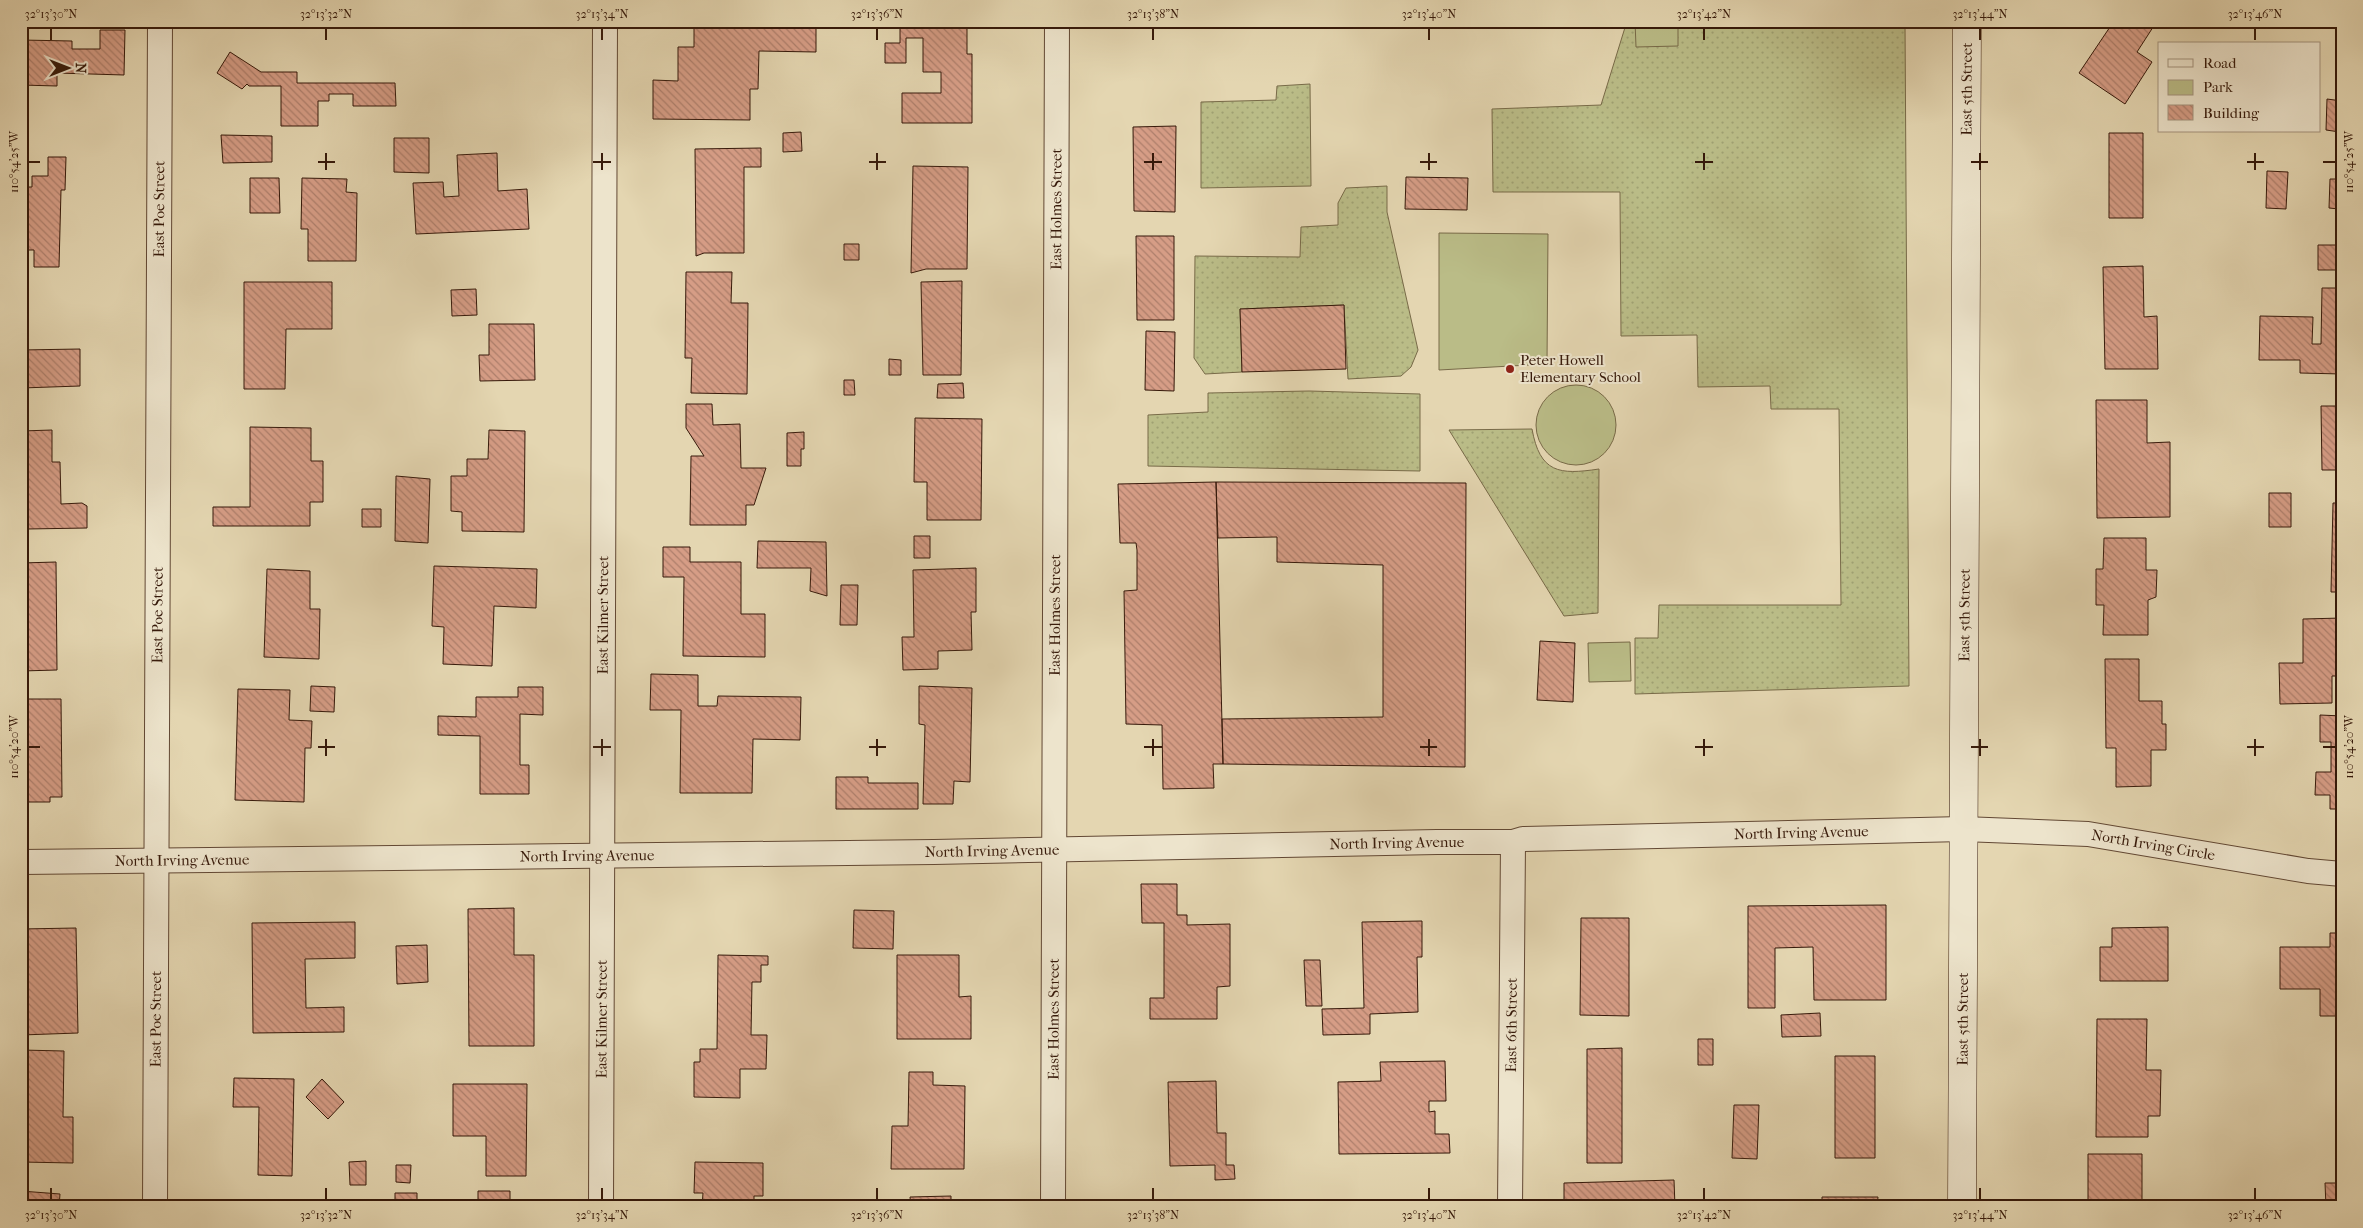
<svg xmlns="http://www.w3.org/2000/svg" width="2363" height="1228" viewBox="0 0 2363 1228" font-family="'IM FELL French Canon',serif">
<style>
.grass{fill:url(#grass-dots);stroke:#786a48}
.park{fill:#babc87;stroke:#786a48}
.building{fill:url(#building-back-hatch);stroke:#36190a}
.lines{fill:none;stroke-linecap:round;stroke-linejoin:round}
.street-casing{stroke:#624834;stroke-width:26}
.secondary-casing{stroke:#36190a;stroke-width:29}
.street{stroke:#ede4cc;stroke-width:24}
.secondary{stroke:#ede4cc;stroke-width:28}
.ticks{fill:none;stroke:#36190a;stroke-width:2}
.poi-dot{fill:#8f2418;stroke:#ede4cc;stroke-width:2}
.labels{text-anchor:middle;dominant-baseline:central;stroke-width:4;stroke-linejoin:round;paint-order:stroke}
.street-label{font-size:15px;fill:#36190a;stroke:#ede4cc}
.poi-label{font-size:15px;fill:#36190a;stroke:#ede4cc;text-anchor:start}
.neatline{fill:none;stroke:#36190a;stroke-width:2}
.ticks-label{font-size:12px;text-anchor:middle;fill:#36190a}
</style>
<defs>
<pattern id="grass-dots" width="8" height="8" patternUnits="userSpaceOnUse" patternTransform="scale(1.25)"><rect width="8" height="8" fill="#babc87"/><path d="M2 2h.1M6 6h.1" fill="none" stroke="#a0a173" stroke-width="1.8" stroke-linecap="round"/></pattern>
<pattern id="building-back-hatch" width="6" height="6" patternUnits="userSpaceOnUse" patternTransform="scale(1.25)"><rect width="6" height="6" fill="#d69d86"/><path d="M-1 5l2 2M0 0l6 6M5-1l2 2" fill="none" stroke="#ae7f6c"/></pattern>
</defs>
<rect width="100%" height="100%" fill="#e4d6b1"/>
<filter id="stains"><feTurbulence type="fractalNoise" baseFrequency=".004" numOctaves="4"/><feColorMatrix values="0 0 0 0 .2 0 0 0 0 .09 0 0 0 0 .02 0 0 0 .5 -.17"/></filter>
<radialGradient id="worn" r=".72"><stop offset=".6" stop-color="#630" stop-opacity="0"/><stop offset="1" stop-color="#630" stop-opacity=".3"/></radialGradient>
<path class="grass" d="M 1627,21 L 1905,21 L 1909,686 L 1635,694 L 1635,638 L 1658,638 L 1659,605 L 1841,605 L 1839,409 L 1771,409 L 1770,386 L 1698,387 L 1697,335 L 1621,336 L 1620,192 L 1493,192 L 1492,109 L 1601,105 Z
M 1310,84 L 1311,186 L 1201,188 L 1201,102 L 1276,100 L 1277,86 Z
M 1387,186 L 1387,212 L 1418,350 L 1411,367 L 1401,376 L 1348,379 L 1344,305 L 1240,309 L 1242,372 L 1205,374 L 1194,358 L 1195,256 L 1300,257 L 1301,227 L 1338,225 L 1338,203 L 1346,188 Z
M 1309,391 L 1420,394 L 1420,471 L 1148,466 L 1148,415 L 1208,412 L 1208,393 Z
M 1532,429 C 1540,473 1559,475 1599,469 L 1598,613 L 1564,616 L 1449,430 Z"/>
<path class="park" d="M 1635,21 L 1678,21 L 1678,46 L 1636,47 Z
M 1439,233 L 1548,234 L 1547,364 L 1439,370 Z
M1536 425a40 40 0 1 1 80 0a40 40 0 1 1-80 0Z
M 1630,642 L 1631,681 L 1589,682 L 1588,643 Z"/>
<path class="building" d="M 694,21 L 800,24 L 800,21 L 816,21 L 816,52 L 759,51 L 758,89 L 750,89 L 750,120 L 653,119 L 653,80 L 678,81 L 678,47 L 694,47 Z
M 900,21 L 967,21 L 967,54 L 972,54 L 972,123 L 902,123 L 902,93 L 941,93 L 941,72 L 923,72 L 923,38 L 906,38 L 906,63 L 885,63 L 885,43 L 900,43 Z
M 2114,21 L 2157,21 L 2137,52 L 2152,62 L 2125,104 L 2079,73 Z
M 100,30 L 125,30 L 124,75 L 57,73 L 57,86 L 21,85 L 21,40 L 72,41 L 72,49 L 100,49 Z
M 230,52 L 261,72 L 297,72 L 297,83 L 395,83 L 396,106 L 353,106 L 353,94 L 329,94 L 329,101 L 318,101 L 318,126 L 281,126 L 281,86 L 249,86 L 247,84 L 242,89 L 217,73 Z
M 2327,99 L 2342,101 L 2342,157 L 2338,157 L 2340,132 L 2326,130 Z
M 1176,126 L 1175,212 L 1134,211 L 1133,127 Z
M 801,132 L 802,151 L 783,152 L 783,133 Z
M 2109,133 L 2143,133 L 2143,218 L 2109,218 Z
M 221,135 L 272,136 L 272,162 L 223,163 Z
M 394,138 L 429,138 L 429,173 L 394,172 Z
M 761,148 L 761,167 L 744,167 L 744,253 L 704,253 L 696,256 L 695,149 Z
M 497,153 L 498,191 L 527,189 L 529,229 L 416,234 L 413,183 L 443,182 L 444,197 L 459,196 L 457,155 Z
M 48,157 L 66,157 L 65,190 L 61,190 L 59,267 L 34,267 L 34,250 L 21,250 L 21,187 L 32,187 L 32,176 L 48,176 Z
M 913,166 L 968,167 L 967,269 L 926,269 L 911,273 Z
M 2267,171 L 2288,172 L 2286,209 L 2266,208 Z
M 1406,177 L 1468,178 L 1467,210 L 1405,209 Z
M 250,178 L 279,178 L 280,213 L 250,213 Z
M 302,178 L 347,179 L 346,192 L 357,193 L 356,261 L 308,261 L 308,229 L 301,229 Z
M 2330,179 L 2342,179 L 2342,270 L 2318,270 L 2318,245 L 2338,245 L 2339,209 L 2329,208 Z
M 1136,236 L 1174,236 L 1174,320 L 1137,320 Z
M 844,244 L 859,244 L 859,260 L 844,260 Z
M 2143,266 L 2144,317 L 2157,316 L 2158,369 L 2105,369 L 2103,267 Z
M 686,272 L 732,272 L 731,303 L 748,303 L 747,394 L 691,393 L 692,358 L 685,358 Z
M 962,281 L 961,375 L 923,375 L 921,282 Z
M 244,282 L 332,282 L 332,329 L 286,329 L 285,389 L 244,389 Z
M 2322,288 L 2342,288 L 2342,374 L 2300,373 L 2300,360 L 2259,360 L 2260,316 L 2313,317 L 2312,344 L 2321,344 Z
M 476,289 L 477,315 L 452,316 L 451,290 Z
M 1344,305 L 1346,369 L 1242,372 L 1240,309 Z
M 489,324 L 534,324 L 535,380 L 480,381 L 479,355 L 489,355 Z
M 1146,331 L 1175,332 L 1174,391 L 1145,390 Z
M 80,349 L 80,386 L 21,388 L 21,350 Z
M 889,359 L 901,360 L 901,375 L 889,375 Z
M 844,380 L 854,380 L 855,395 L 844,395 Z
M 963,383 L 964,398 L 937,398 L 938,384 Z
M 2096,400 L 2147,400 L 2147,443 L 2170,442 L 2170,517 L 2097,518 Z
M 686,404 L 712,404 L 713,425 L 740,424 L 741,468 L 766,468 L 754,505 L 746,505 L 746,525 L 690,525 L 691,456 L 704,456 L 686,428 Z
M 2321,406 L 2342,406 L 2342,470 L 2322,470 Z
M 915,418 L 982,419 L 981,520 L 927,520 L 927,482 L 914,482 Z
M 250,427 L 311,428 L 311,461 L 323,461 L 323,502 L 310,502 L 310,526 L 213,526 L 213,507 L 250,507 Z
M 52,430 L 52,462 L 60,462 L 61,504 L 82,503 L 87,506 L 87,528 L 27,529 L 27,502 L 21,502 L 21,431 Z
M 489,430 L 525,431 L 524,532 L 462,531 L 462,512 L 451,511 L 451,476 L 467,476 L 467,459 L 488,459 Z
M 804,432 L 804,449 L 801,449 L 801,466 L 787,466 L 787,433 Z
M 396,476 L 430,479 L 428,543 L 395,541 Z
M 1216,482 L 1223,764 L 1213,764 L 1214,788 L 1163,789 L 1162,725 L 1126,724 L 1124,591 L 1137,590 L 1137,550 L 1136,543 L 1120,543 L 1118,484 Z
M 1216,482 L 1466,483 L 1465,767 L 1223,764 L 1222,719 L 1383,717 L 1383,565 L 1277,562 L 1277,537 L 1218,538 Z
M 2269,493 L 2291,493 L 2291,527 L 2269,527 Z
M 2333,503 L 2342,503 L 2342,592 L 2331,592 Z
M 362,509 L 381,509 L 381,527 L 362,527 Z
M 914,536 L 930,536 L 930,558 L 914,558 Z
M 2104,538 L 2146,538 L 2146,570 L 2157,570 L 2156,597 L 2148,600 L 2148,635 L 2103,635 L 2104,605 L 2096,605 L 2096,569 L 2103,569 Z
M 758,541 L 826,542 L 827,596 L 810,591 L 811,568 L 757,568 Z
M 663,547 L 690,547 L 690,562 L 741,562 L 741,614 L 765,614 L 765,657 L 683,656 L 684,577 L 663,577 Z
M 56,562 L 57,670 L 21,671 L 21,563 Z
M 434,566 L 537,569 L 536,608 L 494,606 L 492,666 L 443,664 L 444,627 L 432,626 Z
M 976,568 L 976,612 L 971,612 L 972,650 L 938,651 L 938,669 L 903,670 L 902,637 L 914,637 L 913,570 Z
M 267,569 L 310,571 L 310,609 L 320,609 L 319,659 L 264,657 Z
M 841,585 L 858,585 L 857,625 L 840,625 Z
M 2342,618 L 2342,676 L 2332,676 L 2332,703 L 2280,704 L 2279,663 L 2303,663 L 2303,619 Z
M 1540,641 L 1575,643 L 1573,702 L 1537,700 Z
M 2105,659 L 2139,659 L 2139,701 L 2162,701 L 2162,724 L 2166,724 L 2166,750 L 2151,750 L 2151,786 L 2116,787 L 2116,748 L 2106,748 Z
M 651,674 L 698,675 L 698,706 L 717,706 L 718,696 L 801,697 L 800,740 L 753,739 L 752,793 L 680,793 L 681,710 L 650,710 Z
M 311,686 L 335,687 L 334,712 L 310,711 Z
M 919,686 L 972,688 L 970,782 L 954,781 L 953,804 L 923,804 L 925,725 L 919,724 Z
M 518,687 L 543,687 L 543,715 L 520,714 L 520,765 L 529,765 L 529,794 L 480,794 L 480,736 L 438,735 L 438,716 L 476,717 L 476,697 L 518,697 Z
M 238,689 L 290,690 L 289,720 L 312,721 L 311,748 L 305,748 L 304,802 L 235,800 Z
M 27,699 L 61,699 L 62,797 L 50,797 L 50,802 L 22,802 L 21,710 L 27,710 Z
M 2320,715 L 2342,716 L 2342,809 L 2330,809 L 2330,795 L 2315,795 L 2316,772 L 2331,772 L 2331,742 L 2320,742 Z
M 836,777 L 868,777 L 868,783 L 918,783 L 918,809 L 836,809 Z
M 1141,884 L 1177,884 L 1177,915 L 1187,915 L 1187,925 L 1230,924 L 1230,986 L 1217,987 L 1217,1019 L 1150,1019 L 1150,998 L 1164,998 L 1164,923 L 1142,923 Z
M 1886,905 L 1886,1000 L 1814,1000 L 1813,947 L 1775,948 L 1775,1008 L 1748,1008 L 1748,906 Z
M 514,908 L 514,955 L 534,955 L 534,1046 L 469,1046 L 468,909 Z
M 854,910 L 894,911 L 893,949 L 853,948 Z
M 1581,918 L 1629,918 L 1629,1016 L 1580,1015 Z
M 1422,921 L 1422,957 L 1417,957 L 1418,1012 L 1370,1014 L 1370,1034 L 1323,1035 L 1322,1009 L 1364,1008 L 1362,922 Z
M 355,922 L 355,958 L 305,959 L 306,1008 L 344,1007 L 344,1032 L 253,1033 L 252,923 Z
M 2168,927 L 2168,981 L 2100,981 L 2100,947 L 2112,947 L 2112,928 Z
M 76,928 L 78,1033 L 21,1035 L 21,929 Z
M 2330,933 L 2342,933 L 2342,1016 L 2320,1016 L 2320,989 L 2280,989 L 2280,947 L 2330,947 Z
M 427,945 L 428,982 L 397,984 L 396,946 Z
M 718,955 L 768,956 L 768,965 L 761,965 L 761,982 L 752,982 L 751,1035 L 767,1035 L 766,1069 L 740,1069 L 740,1098 L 694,1097 L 694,1062 L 700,1062 L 700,1049 L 717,1049 Z
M 897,955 L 959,955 L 959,997 L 971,996 L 971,1039 L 897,1039 Z
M 1304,960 L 1320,960 L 1322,1006 L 1306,1006 Z
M 1820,1013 L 1821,1036 L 1782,1037 L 1781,1015 Z
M 2097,1019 L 2147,1019 L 2146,1070 L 2161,1070 L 2160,1116 L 2148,1116 L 2148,1137 L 2096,1137 Z
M 1698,1039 L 1713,1039 L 1713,1065 L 1698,1065 Z
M 1622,1048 L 1622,1163 L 1587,1163 L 1587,1049 Z
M 21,1050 L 64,1051 L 63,1117 L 73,1117 L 73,1163 L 21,1162 Z
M 1835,1056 L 1875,1056 L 1875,1158 L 1835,1158 Z
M 1445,1061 L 1446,1101 L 1429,1101 L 1429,1112 L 1435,1111 L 1435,1134 L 1449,1134 L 1450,1153 L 1339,1154 L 1338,1082 L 1381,1081 L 1380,1062 Z
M 909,1072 L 933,1072 L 933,1085 L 965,1086 L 964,1169 L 891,1169 L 892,1126 L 908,1126 Z
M 234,1078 L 294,1079 L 292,1176 L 258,1175 L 259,1107 L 233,1107 Z
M 322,1079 L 344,1102 L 328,1119 L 306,1097 Z
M 1216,1081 L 1217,1133 L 1226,1133 L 1226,1165 L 1234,1165 L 1235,1179 L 1215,1180 L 1215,1165 L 1170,1166 L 1168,1082 Z
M 453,1084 L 527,1084 L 526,1176 L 486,1176 L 486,1136 L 453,1136 Z
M 1734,1105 L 1759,1105 L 1757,1159 L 1732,1158 Z
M 2088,1154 L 2142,1154 L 2142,1207 L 2088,1207 Z
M 366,1161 L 366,1185 L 350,1185 L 349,1162 Z
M 695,1162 L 763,1163 L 763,1196 L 754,1196 L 754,1207 L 702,1207 L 703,1193 L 694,1193 Z
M 396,1165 L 411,1165 L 410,1183 L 396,1182 Z
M 1674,1180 L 1675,1207 L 1564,1207 L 1564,1183 Z
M 2325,1183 L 2342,1183 L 2342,1207 L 2326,1207 Z
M 21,1191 L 60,1194 L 59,1207 L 21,1207 Z
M 478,1191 L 510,1191 L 510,1204 L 529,1204 L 529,1207 L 446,1207 L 446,1203 L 478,1203 Z
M 395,1193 L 417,1193 L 417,1205 L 395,1205 Z
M 951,1196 L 951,1207 L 911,1207 L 910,1197 Z
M 1822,1197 L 1878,1197 L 1877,1207 L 1822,1207 Z
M 1367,1202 L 1426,1203 L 1426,1207 L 1367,1207 Z
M 238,1203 L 309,1205 L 309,1207 L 238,1207 Z"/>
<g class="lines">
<g class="street-casing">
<g id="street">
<path id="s1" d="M 21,862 L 934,852 L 1437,842 L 1513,842 L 1523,839 L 1963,829 L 2088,834 L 2308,871 L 2342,874"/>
<path id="s2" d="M 155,1207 L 160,21"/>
<path id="s3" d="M 601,1207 L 605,21"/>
<path id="s4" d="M 1053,1207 L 1057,21"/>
<path id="s5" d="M 1510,1207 L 1513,842"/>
</g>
</g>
<g class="secondary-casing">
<g id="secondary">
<path id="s6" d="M 1962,1207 L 1967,21"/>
</g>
</g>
<use href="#street" class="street"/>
<use href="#secondary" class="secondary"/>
</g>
<path class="ticks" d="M 51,28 L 51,40M 326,28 L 326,40M 602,28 L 602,40M 877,28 L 877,40M 1153,28 L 1153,40M 1429,28 L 1429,40M 1704,28 L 1704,40M 1980,28 L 1980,40M 2255,28 L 2255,40M 326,153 L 326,170M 602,153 L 602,170M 877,153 L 877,170M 1153,153 L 1153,170M 1429,153 L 1429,170M 1704,153 L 1704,170M 1980,153 L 1980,170M 2255,153 L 2255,170M 28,162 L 40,162M 318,162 L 335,162M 593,162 L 611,162M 869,162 L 886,162M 1144,162 L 1162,162M 1420,162 L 1437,162M 1695,162 L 1713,162M 1971,162 L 1988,162M 2247,162 L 2264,162M 2323,162 L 2336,162M 326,739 L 326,756M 602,739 L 602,756M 877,739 L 877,756M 1153,739 L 1153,756M 1429,739 L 1429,756M 1704,739 L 1704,756M 1980,739 L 1980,756M 2255,739 L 2255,756M 28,747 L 40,747M 318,747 L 335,747M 593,747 L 611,747M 869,747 L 886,747M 1144,747 L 1162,747M 1420,747 L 1437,747M 1695,747 L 1713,747M 1971,747 L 1988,747M 2247,747 L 2264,747M 2323,747 L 2336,747M 51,1188 L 51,1200M 326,1188 L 326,1200M 602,1188 L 602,1200M 877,1188 L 877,1200M 1153,1188 L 1153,1200M 1429,1188 L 1429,1200M 1704,1188 L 1704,1200M 1980,1188 L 1980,1200M 2255,1188 L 2255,1200"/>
<circle class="poi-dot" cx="1510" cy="369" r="5"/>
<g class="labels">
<g class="street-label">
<text stroke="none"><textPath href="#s6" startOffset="1118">East 5th Street</textPath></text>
<text stroke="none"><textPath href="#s2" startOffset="998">East Poe Street</textPath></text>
<text stroke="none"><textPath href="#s4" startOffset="998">East Holmes Street</textPath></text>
<text stroke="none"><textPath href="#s2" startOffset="592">East Poe Street</textPath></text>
<text stroke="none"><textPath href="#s3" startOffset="592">East Kilmer Street</textPath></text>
<text stroke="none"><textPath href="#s4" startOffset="592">East Holmes Street</textPath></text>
<text stroke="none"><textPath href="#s6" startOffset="592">East 5th Street</textPath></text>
<text stroke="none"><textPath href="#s1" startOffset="1781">North Irving Avenue</textPath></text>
<text stroke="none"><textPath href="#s1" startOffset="1376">North Irving Avenue</textPath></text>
<text stroke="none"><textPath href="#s1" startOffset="2134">North Irving Circle</textPath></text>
<text stroke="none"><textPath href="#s1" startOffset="971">North Irving Avenue</textPath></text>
<text stroke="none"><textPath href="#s1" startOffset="566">North Irving Avenue</textPath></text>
<text stroke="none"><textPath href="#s1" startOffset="161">North Irving Avenue</textPath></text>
<text stroke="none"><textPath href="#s2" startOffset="188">East Poe Street</textPath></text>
<text stroke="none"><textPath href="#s3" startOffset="188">East Kilmer Street</textPath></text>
<text stroke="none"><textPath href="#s4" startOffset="188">East Holmes Street</textPath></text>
<text stroke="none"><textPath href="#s6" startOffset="188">East 5th Street</textPath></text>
<text stroke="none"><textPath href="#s5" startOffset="182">East 6th Street</textPath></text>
</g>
<g class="poi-label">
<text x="1520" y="360">Peter Howell<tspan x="1520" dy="17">Elementary School</tspan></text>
</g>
</g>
<rect width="2363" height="1228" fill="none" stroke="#e4d6b1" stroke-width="55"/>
<rect x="2158" y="42" width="162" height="90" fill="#ede4cc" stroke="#a4937e"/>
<rect x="2168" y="59" width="25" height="8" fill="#ede4cc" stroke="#a4937e"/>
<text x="2203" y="68" font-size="15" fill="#36190a">Road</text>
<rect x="2168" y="80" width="25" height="15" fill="#babc87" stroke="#a4937e"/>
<text x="2203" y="92" font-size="15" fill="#36190a">Park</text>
<rect x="2168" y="105" width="25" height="15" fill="url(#building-back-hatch)" stroke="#a4937e"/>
<text x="2203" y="118" font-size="15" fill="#36190a">Building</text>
<g transform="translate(68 68) rotate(90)" stroke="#ede4cc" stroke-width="4" paint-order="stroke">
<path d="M0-4L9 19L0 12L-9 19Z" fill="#36190a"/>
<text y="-8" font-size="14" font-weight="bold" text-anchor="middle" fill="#36190a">N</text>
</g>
<rect x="28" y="28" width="2308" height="1172" class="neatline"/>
<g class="ticks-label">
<text x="51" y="18">32°13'30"N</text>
<text x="326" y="18">32°13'32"N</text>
<text x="602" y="18">32°13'34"N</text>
<text x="877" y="18">32°13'36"N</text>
<text x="1153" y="18">32°13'38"N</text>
<text x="1429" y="18">32°13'40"N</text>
<text x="1704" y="18">32°13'42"N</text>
<text x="1980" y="18">32°13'44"N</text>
<text x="2255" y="18">32°13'46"N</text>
<text transform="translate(2349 162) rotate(-90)" y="4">110°54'25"W</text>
<text transform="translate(14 162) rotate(-90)" y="4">110°54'25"W</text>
<text transform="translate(2349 747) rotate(-90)" y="4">110°54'20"W</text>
<text transform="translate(14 747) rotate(-90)" y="4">110°54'20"W</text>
<text x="51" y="1219">32°13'30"N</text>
<text x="326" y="1219">32°13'32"N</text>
<text x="602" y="1219">32°13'34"N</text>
<text x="877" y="1219">32°13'36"N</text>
<text x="1153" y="1219">32°13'38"N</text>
<text x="1429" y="1219">32°13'40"N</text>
<text x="1704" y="1219">32°13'42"N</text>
<text x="1980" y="1219">32°13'44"N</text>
<text x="2255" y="1219">32°13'46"N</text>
</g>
<rect width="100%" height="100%" filter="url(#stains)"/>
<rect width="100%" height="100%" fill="url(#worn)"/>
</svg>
